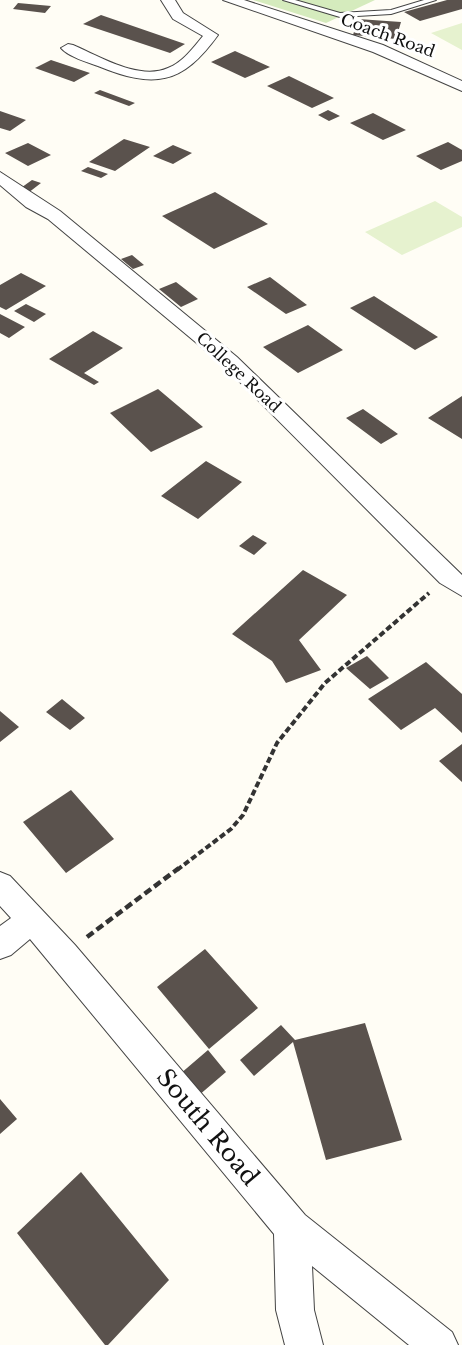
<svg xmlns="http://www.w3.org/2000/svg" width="462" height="1345" viewBox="0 0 462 1345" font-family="'Libre Baskerville',serif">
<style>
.green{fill:#d5ebbd}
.pitch{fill:#e6f2cf}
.building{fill:#5a524d}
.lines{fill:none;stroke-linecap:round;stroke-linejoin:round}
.service-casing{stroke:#444;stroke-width:2}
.minor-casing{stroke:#444;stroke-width:2}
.path-far1{stroke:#333;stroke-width:4;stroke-dasharray:6 3;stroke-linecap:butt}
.path{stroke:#333;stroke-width:4.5;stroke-dasharray:8 4;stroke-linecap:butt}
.service{fill:#fff;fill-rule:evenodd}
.minor{fill:#fff;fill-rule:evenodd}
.labels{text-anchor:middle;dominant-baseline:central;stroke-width:6;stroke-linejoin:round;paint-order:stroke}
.far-street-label{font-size:16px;fill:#111;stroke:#fff}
.near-street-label{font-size:24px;fill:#111;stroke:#fff}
</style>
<rect width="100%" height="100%" fill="#fffdf5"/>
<path class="green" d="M 253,0 L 375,0 L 326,23 Z"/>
<path class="pitch" d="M 462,23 L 462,50 L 431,33 Z
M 435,201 L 462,217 L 462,227 L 402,255 L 365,232 Z"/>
<path class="building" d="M 447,0 L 462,0 L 462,9 L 420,21 L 404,12 Z
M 18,3 L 51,6 L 45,13 L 13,9 Z
M 101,15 L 185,44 L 170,53 L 83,24 Z
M 358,19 L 401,22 L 396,39 L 353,35 Z
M 235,51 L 270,67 L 245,78 L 211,62 Z
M 51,60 L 90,73 L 74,82 L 35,68 Z
M 289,76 L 334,98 L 312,108 L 267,86 Z
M 100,90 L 135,103 L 129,106 L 94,93 Z
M 328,110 L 340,116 L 329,121 L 318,115 Z
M 0,111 L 26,120 L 10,131 L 0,128 Z
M 373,113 L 406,130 L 383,140 L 350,123 Z
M 124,139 L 150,147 L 115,171 L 89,162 Z
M 448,142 L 462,150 L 462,161 L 441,170 L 416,156 Z
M 28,143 L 51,155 L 28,166 L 5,153 Z
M 173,145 L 192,153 L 173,164 L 153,156 Z
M 88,167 L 108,174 L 101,178 L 81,171 Z
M 32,180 L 41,183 L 28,193 L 18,190 Z
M 215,192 L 268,224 L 214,249 L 162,216 Z
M 132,255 L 144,265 L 133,269 L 121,259 Z
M 21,273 L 46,286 L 6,310 L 0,307 L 0,285 Z
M 270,277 L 307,305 L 286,314 L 247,287 Z
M 176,282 L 198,299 L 181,307 L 159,289 Z
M 374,296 L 438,337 L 415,350 L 350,308 Z
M 26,304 L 46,314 L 34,322 L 14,311 Z
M 0,314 L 25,327 L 9,338 L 0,333 Z
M 308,325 L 343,350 L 298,373 L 263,347 Z
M 93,331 L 123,348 L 84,373 L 99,382 L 94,385 L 49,359 Z
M 158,389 L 203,427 L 151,452 L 110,413 Z
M 462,396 L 462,439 L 428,418 Z
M 363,409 L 398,434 L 381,444 L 346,418 Z
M 206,461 L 242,482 L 198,519 L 161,496 Z
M 253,535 L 267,543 L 254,555 L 239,546 Z
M 303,570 L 347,595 L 299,640 L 321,670 L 286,683 L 272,661 L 232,634 Z
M 367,656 L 389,678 L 370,689 L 346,668 Z
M 426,662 L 462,694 L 462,733 L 435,708 L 401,730 L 368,699 Z
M 62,699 L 85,718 L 70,730 L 46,712 Z
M 0,711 L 19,727 L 0,742 Z
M 462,744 L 462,782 L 439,761 Z
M 71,790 L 114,839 L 66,873 L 23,822 Z
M 205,949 L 258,1008 L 209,1049 L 157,987 Z
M 365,1023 L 402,1140 L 326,1160 L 293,1042 L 254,1076 L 240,1060 L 281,1025 L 295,1040 Z
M 208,1050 L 226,1072 L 198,1096 L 180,1074 Z
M 0,1099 L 17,1119 L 0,1134 Z
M 81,1172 L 169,1280 L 108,1345 L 105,1345 L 17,1233 Z"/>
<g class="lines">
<g class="service-casing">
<path id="service" d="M 283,0 L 295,0 L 340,13 L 391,10 L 424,0 L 436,0 L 391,14 L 340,17 Z"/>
</g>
<g class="minor-casing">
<path id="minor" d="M 161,0 L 175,0 L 183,13 L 218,35 C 182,85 154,89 98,66 C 87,62 69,57 61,48 L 68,44 L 73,45 C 99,56 139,81 168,68 C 183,62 193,48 203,36 L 173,19 Z
M 223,0 L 244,0 L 383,45 L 462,81 L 462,91 L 373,52 Z
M 0,172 L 60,211 L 237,357 L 462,575 L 462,596 L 440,583 L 223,365 L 48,219 L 26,207 L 0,185 Z
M 0,872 L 10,876 L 75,945 L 305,1215 L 452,1332 L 458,1345 L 409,1345 L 312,1266 L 314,1310 L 323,1345 L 285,1345 L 276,1310 L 274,1234 L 30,939 L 11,955 L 0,959 L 0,926 L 11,918 L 0,906 Z"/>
</g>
<path class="path-far1" d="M 177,870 L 231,829 L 243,815 L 277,743 L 325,683 L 429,593"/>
<path class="path" d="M 87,937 L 179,868"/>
<use href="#service" class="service"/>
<use href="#minor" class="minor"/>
</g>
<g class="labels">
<g class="far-street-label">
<text transform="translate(388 35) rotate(20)">Coach Road</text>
<text transform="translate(239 372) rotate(43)">College Road</text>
</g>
<g class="near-street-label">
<text transform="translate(208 1127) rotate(50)">South Road</text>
</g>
</g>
</svg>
